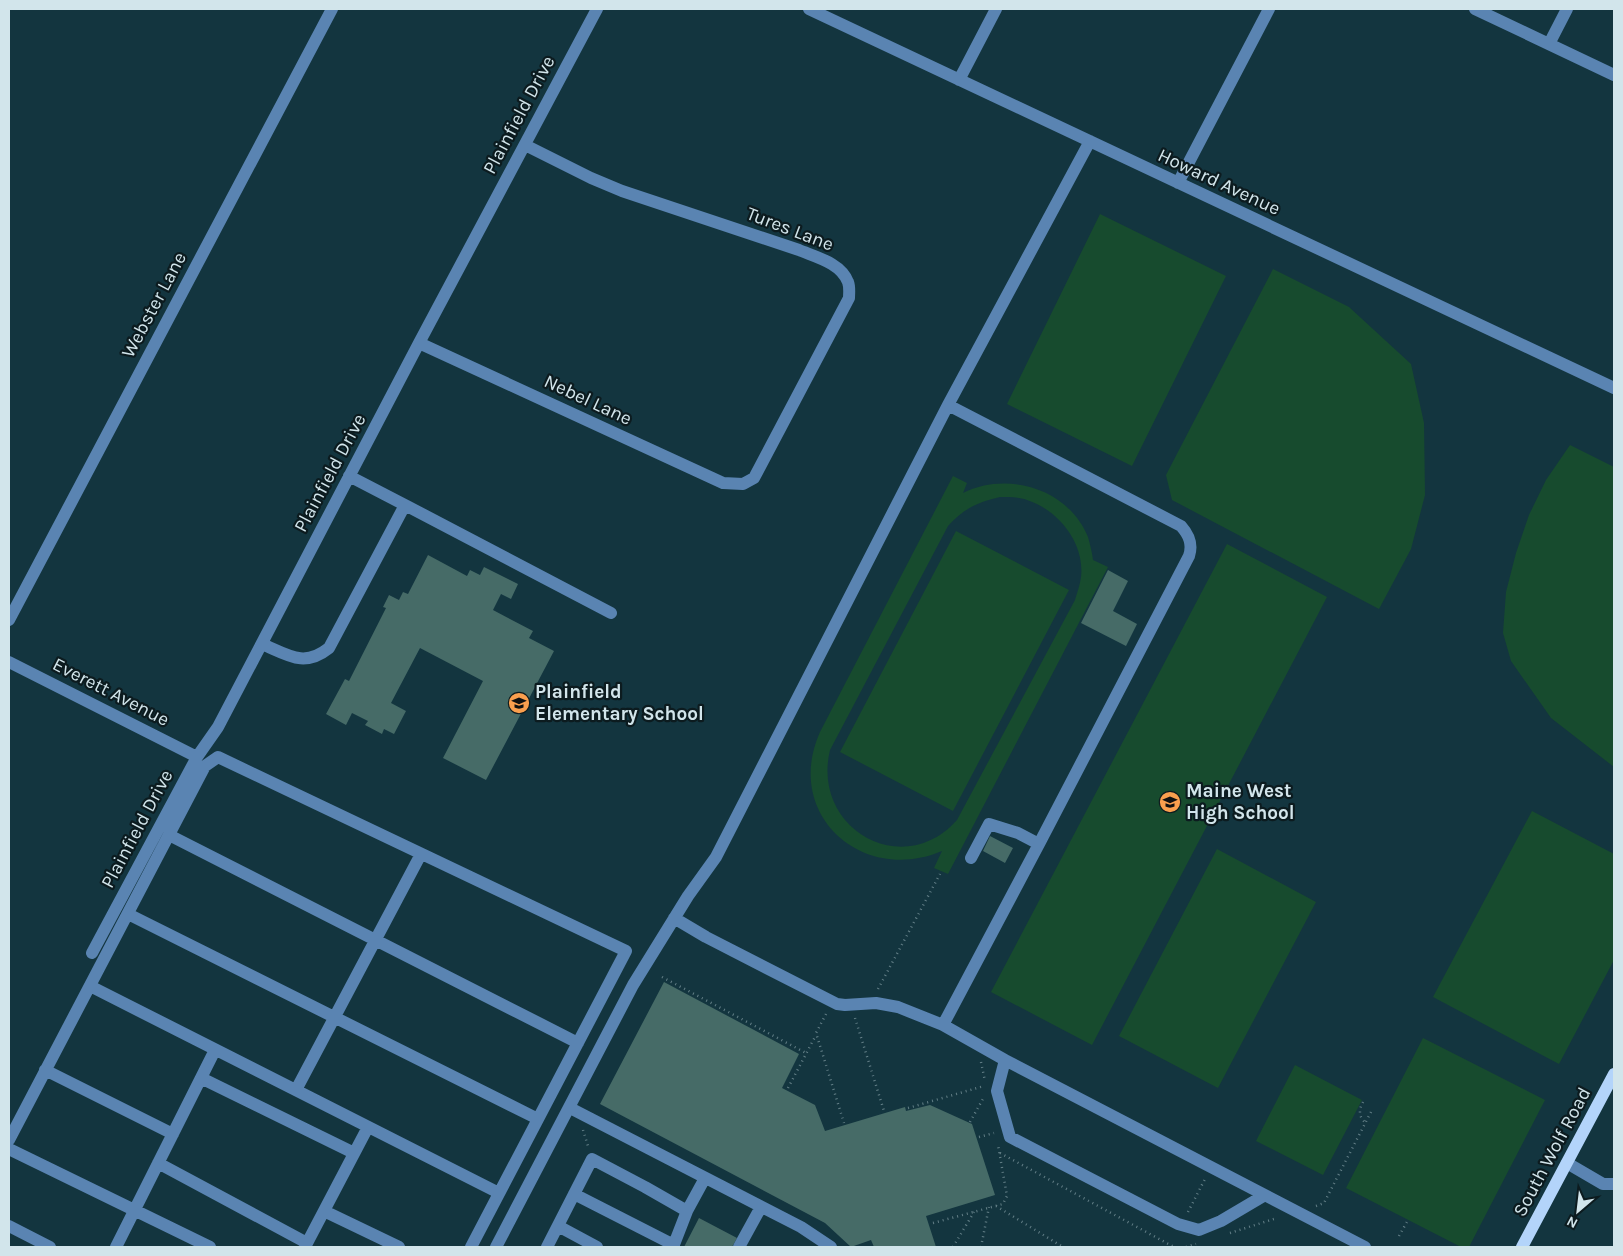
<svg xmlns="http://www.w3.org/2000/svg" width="1623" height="1256" viewBox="0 0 1623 1256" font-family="Karla,sans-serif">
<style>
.green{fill:#174b2e;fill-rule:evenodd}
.building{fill:#466b67}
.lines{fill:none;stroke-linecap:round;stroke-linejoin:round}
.path{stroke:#637f87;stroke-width:2.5;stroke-dasharray:1 4;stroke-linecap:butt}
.minor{stroke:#5a84b2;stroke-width:12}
.major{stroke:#b3d4fa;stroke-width:12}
.labels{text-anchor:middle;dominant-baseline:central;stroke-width:4.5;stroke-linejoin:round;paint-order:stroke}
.street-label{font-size:19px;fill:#d2e5eb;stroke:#0c1b1f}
.poi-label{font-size:19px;font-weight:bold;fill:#d2e5eb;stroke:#0c1b1f;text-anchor:start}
</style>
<rect width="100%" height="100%" fill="#13353f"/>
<path class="green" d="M 1100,214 L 1226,276 L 1132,466 L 1007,404 Z
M 1273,269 L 1349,307 L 1411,364 L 1424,423 L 1425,495 L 1411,549 L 1379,609 L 1172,500 L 1166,475 Z
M 1570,445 L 1614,467 L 1614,767 L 1551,718 L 1511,661 L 1503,633 L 1506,592 L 1516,553 L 1529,515 L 1546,480 Z
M 953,476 L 967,483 L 963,493 C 1007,471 1068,488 1088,537 C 1090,544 1092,552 1093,560 L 1108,567 L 948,874 L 934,868 L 942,851 C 862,885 783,814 820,732 ZM 1000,497 C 1009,497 1019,497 1027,500 C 1059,510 1085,544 1081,577 C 1080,585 1077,593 1075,600 L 957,820 C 903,881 811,829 830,750 L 948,526 C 963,509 978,502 1000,497 Z
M 956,531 L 1069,590 L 953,811 L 840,752 Z
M 1227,544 L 1327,597 L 1092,1045 L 991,992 Z
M 1532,811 L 1614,854 L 1614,960 L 1559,1064 L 1433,997 Z
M 1217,849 L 1316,902 L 1218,1088 L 1119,1036 Z
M 1423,1038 L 1545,1100 L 1469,1247 L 1461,1247 L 1346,1188 Z
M 1295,1065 L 1362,1100 L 1323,1175 L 1256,1141 Z"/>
<path class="building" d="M 428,555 L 467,576 L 470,570 L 480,575 L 484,567 L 518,584 L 511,599 L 501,594 L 493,610 L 533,631 L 529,638 L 554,651 L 486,780 L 443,758 L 483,681 L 420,648 L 391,703 L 406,711 L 394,734 L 384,729 L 382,734 L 365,725 L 368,721 L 352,713 L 346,725 L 326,714 L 345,679 L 349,681 L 386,608 L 383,607 L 389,595 L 399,600 L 403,592 L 408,594 Z
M 1108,570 L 1128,581 L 1113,611 L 1137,624 L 1126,646 L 1081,623 Z
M 990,836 L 1013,848 L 1005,863 L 983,851 Z
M 664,982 L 799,1054 L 782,1088 L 815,1105 L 825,1131 L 905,1107 L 906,1111 L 930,1105 L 972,1124 L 995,1195 L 926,1216 L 936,1247 L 874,1247 L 871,1240 L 851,1247 L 825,1223 L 600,1104 Z
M 699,1218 L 737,1238 L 732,1247 L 684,1247 Z"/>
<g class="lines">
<path class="path" d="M 662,977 L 806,1053
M 878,989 L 940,874
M 826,1014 L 816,1033 L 844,1123
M 855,1018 L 884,1111
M 981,1062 L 985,1081
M 788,1088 L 816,1035
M 1363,1102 C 1359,1109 1358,1117 1366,1123
M 908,1108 L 984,1086
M 970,1122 L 984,1097
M 583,1130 L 588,1146
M 979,1137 L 994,1133
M 1000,1153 L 1174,1247
M 996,1206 L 1063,1247
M 1316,1206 L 1324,1203 L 1371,1112
M 1188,1212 L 1205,1179
M 933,1223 L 1003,1204 L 1007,1196 L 998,1145
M 1230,1233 L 1277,1218
M 1399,1236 L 1408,1220
M 953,1247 L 974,1212
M 981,1247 L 989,1207
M 1186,1247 L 1196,1244"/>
<path class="minor" d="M 809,9 L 1614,388
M 1475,9 L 1614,75
M 1549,44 L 1567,9
M 959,80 L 996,9
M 1178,183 L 1269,9
M 419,343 L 723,483 L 743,484 L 754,478 L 849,298 C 849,294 850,287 848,282 C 841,263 816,257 799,250 L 622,191 L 591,178 L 525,145
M 948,405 L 1181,526 C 1189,535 1193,544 1189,556 L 1039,844 L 1018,833 L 989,824 L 971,858
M 405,505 L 611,613
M 9,620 L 332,9
M 262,644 C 288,655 304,668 329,648 L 405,505 L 349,476
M 9,662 L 197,757
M 169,835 L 578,1043
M 128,914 L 538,1119
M 674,918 L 706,937 L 837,1004 L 845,1005 L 876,1003 L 898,1007 L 943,1025 L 1005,1060 L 1365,1247
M 92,953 L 197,757 L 218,727 L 419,343 L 597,9
M 90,986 L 499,1193
M 943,1025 L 1039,844
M 1005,1060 L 997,1091 L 1010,1137 L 1178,1224 L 1199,1230 L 1221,1221 L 1265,1195
M 45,1070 L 173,1134
M 201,1078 L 354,1153
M 296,1090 L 421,854
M 570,1108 L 801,1227 L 831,1247
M 9,1140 L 205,766 L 218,757 L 626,951 L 471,1247
M 9,1149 L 210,1247
M 158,1163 L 307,1243
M 1567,1163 L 1603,1184 L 1614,1184
M 574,1194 L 674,1245
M 324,1211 L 399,1247
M 9,1226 L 50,1247
M 558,1226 L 597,1247
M 116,1247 L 215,1050
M 305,1247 L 368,1127
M 496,1247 L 633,985 L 688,896 L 716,857 L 948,405 L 1090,141
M 547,1247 L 592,1159 L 645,1187 L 687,1211
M 673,1247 L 687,1211 L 705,1178
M 739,1247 L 761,1207"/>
<path class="major" d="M 1522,1247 L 1614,1074"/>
</g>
<defs>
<g id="school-disc" transform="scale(1.125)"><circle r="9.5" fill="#fa9f4e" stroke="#0c1b1f"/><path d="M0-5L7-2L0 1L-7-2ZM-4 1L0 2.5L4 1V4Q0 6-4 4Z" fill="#111"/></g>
</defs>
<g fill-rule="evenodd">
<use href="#school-disc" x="519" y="703"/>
<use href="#school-disc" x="1170" y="802"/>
</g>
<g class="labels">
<g class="street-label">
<text transform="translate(519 115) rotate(-62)">Plainfield Drive</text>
<text transform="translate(1219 182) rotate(25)">Howard Avenue</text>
<text transform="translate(790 229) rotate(21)">Tures Lane</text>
<text transform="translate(154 305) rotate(-62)">Webster Lane</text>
<text transform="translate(588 400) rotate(25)">Nebel Lane</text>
<text transform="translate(330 473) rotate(-62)">Plainfield Drive</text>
<text transform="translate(111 692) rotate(27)">Everett Avenue</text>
<text transform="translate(137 829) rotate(-62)">Plainfield Drive</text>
<text transform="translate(1552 1152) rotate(-62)">South Wolf Road</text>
</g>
<g class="poi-label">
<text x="535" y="692">Plainfield<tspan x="535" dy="22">Elementary School</tspan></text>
<text x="1186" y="791">Maine West<tspan x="1186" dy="22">High School</tspan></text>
</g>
</g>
<rect width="1623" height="1256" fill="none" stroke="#d2e5eb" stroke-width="20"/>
<g transform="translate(1578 1211) rotate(208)" stroke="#0c1b1f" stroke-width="4" paint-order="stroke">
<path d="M0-4L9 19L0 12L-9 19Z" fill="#d2e5eb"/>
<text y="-8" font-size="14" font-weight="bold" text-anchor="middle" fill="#d2e5eb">N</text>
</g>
</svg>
